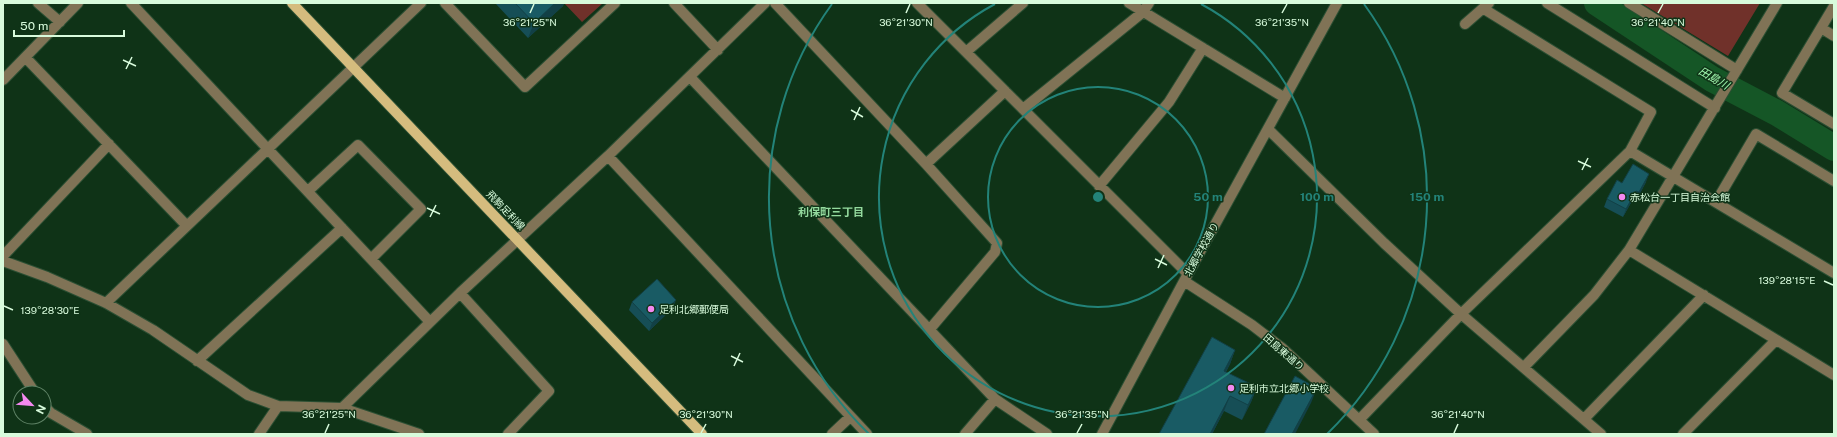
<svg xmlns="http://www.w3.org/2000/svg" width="1837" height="437" viewBox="0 0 1837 437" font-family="'Public Sans','Noto Sans JP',sans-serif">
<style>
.green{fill:#70312a}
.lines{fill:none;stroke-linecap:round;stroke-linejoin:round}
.river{stroke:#155626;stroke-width:26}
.minor-casing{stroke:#2b4f33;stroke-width:12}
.major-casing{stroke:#2b4f33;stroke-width:12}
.minor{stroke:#807356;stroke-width:10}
.major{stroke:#d5bc7e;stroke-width:10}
.wall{fill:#164e56}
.shaded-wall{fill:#124046}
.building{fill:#195b64;stroke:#124046}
.ticks{fill:none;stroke:#d8fbdc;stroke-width:1.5}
.ring{fill:none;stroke:#238379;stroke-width:2}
.poi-dot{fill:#f489f0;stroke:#0f3317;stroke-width:1.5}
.labels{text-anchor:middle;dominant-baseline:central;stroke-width:3;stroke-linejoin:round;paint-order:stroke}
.poi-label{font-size:10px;fill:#d8fbdc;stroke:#0f3317;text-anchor:start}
.street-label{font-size:10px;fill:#d8fbdc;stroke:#0f3317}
.water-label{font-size:11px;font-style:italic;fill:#a1f7ae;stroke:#0f3317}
.neighbourhood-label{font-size:11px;font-weight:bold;fill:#94da9e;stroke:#0f3317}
.ticks-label{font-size:10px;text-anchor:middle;fill:#d8fbdc;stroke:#0f3317;stroke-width:3;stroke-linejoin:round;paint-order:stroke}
.centre{fill:#238379;stroke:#0f3317;stroke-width:2}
.ring-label{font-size:12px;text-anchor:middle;font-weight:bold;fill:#238379;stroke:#0f3317;stroke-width:3;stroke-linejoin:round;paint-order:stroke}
</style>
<rect width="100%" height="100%" fill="#0f3317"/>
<path class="green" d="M 564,3 L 603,3 L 582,22 Z
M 1641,3 L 1760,3 L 1728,56 Z"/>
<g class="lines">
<path class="river" d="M 1597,3 L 1712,79 L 1777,113 L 1834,148"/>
<g class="minor-casing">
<path id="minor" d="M 38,3 L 60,22
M 131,3 L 430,322
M 445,3 L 525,87 L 615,3
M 674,3 L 718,50
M 775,3 L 926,164 L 997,243 L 995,252 L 930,329
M 917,3 L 1188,274
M 1129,3 L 1285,98
M 1547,3 L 1715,108
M 1629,3 L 1737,70
M 1834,6 L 1782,93 L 1834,124
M 1465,24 L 1489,3
M 1821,28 L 1834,36
M 966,52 L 1023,3
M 26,58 L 187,226
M 690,77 L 995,399 L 1047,434
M 3,80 L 78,3
M 1023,109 L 1143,12 L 1149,3
M 1268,129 L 1384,243 L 1461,314 L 1601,434
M 1630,151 L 1834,273
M 608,156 L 867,434
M 926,164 L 1005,91
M 1099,186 L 1169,102 L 1203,48
M 308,191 L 358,145 L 421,209 L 371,259
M 1716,202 L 1756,134 L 1834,181
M 1629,250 L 1834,375
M 3,256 L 109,144
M 3,261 L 47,277 L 106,303 L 153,330 L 248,395 L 278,406 L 342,408 L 419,434
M 1184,281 L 1252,325 L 1282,348 L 1374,434
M 460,293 L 549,391 L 508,434
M 106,303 L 421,3
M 3,344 L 35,393
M 197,361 L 342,228
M 1524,367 L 1594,295 L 1629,250 L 1777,3
M 44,406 L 51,413 L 87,434
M 342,408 L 460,293 L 608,156 L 765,3
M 1584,419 L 1704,295
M 1359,420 L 1461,314 L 1630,151 L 1651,112 L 1484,9
M 259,434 L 278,406
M 832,434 L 850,417
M 965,434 L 995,399
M 1102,434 L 1184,281 L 1337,3
M 1683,434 L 1776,340"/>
</g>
<g class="major-casing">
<path id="major" d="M 292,3 L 702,434"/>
</g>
<use href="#minor" class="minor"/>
<use href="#major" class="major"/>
</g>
<path class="wall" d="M 495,3 L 564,3 L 563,6 L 528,38 Z
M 1646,182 L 1636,201 L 1633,199 L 1623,217 L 1604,207 L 1607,199 L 1622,183 Z
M 632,302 L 673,308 L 649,331 L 629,310 Z
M 1235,350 L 1230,364 L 1226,372 L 1257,387 L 1251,402 L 1242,420 L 1224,411 L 1212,434 L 1159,434 Z"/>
<path class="shaded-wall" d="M 555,3 L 564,3 L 563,6 L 528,38 L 534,23 Z
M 1649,174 L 1646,182 L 1636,201 L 1639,192 Z
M 1636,191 L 1633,199 L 1623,217 L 1626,209 Z
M 676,300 L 673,308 L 649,331 L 652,323 Z
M 1235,350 L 1230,364 L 1218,386 L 1224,371 Z
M 1257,387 L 1251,402 L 1242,420 L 1248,405 Z
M 1317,388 L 1311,403 L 1295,434 L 1292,434 Z
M 1230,396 L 1224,411 L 1212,434 L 1210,434 Z"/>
<path class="building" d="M 515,3 L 555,3 L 534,23 Z
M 1633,164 L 1649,174 L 1639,192 L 1636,191 L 1626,209 L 1607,199 L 1617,180 L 1622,183 Z
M 657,279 L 676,300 L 652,323 L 632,302 Z
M 1212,337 L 1235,350 L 1224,371 L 1257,387 L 1248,405 L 1230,396 L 1210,434 L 1159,434 Z
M 1295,376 L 1317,388 L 1292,434 L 1264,434 Z"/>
<path class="ticks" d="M 530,13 L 534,4M 906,13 L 910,4M 1282,13 L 1287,4M 1658,13 L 1663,4M 123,60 L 136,66M 126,69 L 132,57M 851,110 L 863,117M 854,120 L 860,107M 1578,161 L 1591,167M 1582,170 L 1588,158M 427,208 L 440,214M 430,217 L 436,205M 1155,259 L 1167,265M 1158,268 L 1164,255M 1824,281 L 1833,285M 4,306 L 13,310M 731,356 L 743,362M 734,366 L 740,353M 325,433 L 329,424M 701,433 L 706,424M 1077,433 L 1082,424M 1454,433 L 1458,424"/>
<g class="ring">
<circle cx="1098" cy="197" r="110"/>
<path d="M1201 4A219 219 0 1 1 995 4"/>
<path d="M869 434A329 329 0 0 1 832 4M1364 4A329 329 0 0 1 1327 434"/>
</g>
<g class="poi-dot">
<circle cx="1622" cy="197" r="4"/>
<circle cx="651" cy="309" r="4"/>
<circle cx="1231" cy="388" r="4"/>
</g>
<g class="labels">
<g class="poi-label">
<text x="1630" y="197">赤松台一丁目自治会館</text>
<text x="659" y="309">足利北郷郵便局</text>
<text x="1239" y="388">足利市立北郷小学校</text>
</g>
<g class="street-label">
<text transform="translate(506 210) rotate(46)">飛駒足利線</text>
<text transform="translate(1201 249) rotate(-61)">北郷学校通り</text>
<text transform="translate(1284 352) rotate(41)">田島東通り</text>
</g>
<g class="water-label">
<text transform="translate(1714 78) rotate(30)">田島川</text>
</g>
<g class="neighbourhood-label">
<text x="831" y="212">利保町三丁目</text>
</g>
</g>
<g class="ticks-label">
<text x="530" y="26">36°21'25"N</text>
<text x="906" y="26">36°21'30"N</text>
<text x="1658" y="26">36°21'40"N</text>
<text x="1282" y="26">36°21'35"N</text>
<text x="1787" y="284">139°28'15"E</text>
<text x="50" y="314">139°28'30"E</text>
<text x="329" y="418">36°21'25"N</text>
<text x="706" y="418">36°21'30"N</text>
<text x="1082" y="418">36°21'35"N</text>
<text x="1458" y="418">36°21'40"N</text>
</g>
<circle cx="1098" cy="197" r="6" class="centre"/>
<g class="ring-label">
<text x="1208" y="201">50 m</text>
<text x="1317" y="201">100 m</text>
<text x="1427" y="201">150 m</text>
</g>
<rect width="1837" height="437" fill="none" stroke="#d8fbdc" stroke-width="8"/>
<g transform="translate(32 405) rotate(116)"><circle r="19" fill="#0f3317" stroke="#5f8366"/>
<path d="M0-3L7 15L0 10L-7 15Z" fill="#f489f0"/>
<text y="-6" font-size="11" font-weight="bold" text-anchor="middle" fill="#d8fbdc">N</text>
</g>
<path d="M14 30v6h110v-6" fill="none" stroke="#d8fbdc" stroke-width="2"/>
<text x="20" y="30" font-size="12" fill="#d8fbdc" stroke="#0f3317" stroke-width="3" paint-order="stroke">50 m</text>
</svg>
